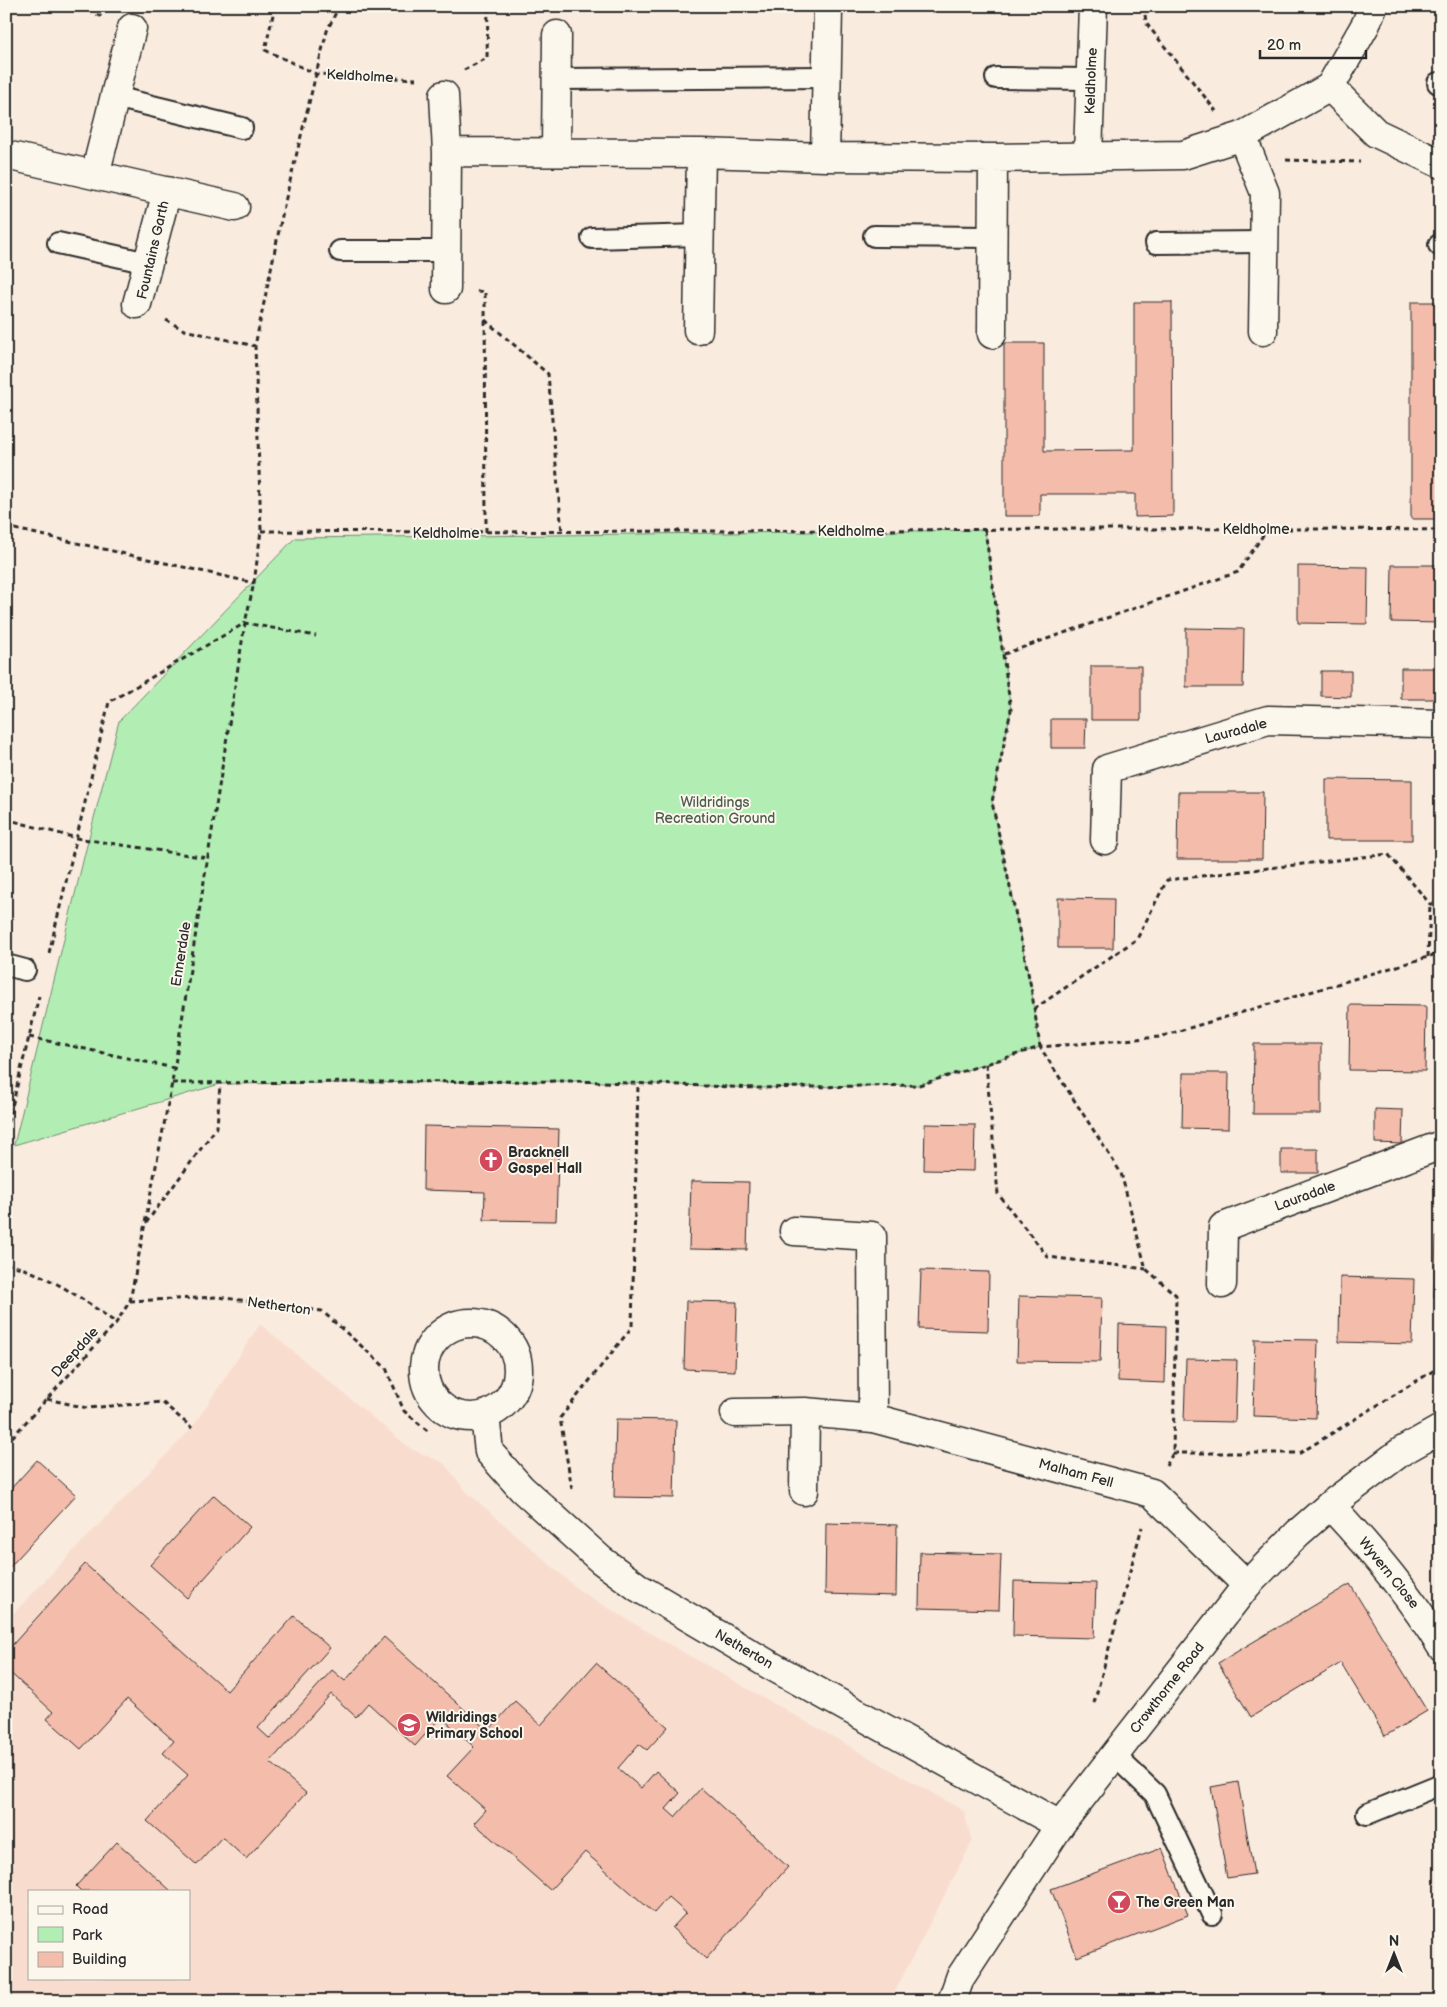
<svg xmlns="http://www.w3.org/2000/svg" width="1447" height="2007" viewBox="0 0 1447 2007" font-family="'Balsamiq Sans',sans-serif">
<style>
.built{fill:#f8ddcf;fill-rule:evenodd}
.green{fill:#b2eeb3;stroke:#6e8c6f}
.building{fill:#f4bcaa;stroke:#2b2b2b}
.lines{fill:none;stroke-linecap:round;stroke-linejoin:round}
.service-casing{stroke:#2b2b2b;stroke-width:24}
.minor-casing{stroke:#2b2b2b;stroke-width:31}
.tertiary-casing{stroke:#2b2b2b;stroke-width:31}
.path{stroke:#2b2b2b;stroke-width:3;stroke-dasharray:5 4;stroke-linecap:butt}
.service{stroke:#fbf7ec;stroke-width:20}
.minor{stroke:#fbf7ec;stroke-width:28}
.tertiary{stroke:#fbf7ec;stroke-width:28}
.labels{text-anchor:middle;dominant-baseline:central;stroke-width:4;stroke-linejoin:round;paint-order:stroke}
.street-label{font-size:14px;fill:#2b2b2b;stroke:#fbf7ec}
.park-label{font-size:14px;fill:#4d5c4d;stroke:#fbf7ec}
.poi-label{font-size:14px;font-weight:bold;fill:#2b2b2b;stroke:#fbf7ec;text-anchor:start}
</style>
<rect width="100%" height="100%" fill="#faebdf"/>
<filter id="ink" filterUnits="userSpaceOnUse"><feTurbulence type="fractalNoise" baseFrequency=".02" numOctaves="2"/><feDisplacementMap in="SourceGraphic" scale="10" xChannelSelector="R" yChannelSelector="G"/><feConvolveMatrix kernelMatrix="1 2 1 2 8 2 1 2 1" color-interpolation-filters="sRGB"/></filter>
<g filter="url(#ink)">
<path class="built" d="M 260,1324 L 411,1449 L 444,1463 L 466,1491 L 580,1591 L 660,1639 L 964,1811 L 972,1842 L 890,2001 L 6,2001 L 6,1621 L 192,1428 ZM 29,1891 L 189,1891 L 189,1978 L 29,1978 Z"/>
<path class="green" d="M 985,530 L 1011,710 L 992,802 L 1031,987 L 1040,1047 L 919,1085 L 757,1088 L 576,1081 L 220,1084 L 14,1145 L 85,853 L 119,721 L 295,538 Z"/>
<path class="building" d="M 1134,302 L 1172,302 L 1173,516 L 1135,517 L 1135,494 L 1040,494 L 1040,516 L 1004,516 L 1004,343 L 1044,343 L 1044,451 L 1134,450 Z
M 1411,302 L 1441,302 L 1441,519 L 1411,519 Z
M 1392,565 L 1441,565 L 1441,623 L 1391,622 Z
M 1298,566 L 1368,567 L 1367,624 L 1298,623 Z
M 1186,628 L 1244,629 L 1243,687 L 1186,687 Z
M 1091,666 L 1141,666 L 1141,720 L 1091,720 Z
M 1401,668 L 1441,668 L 1441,699 L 1401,699 Z
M 1321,671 L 1351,671 L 1351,697 L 1321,696 Z
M 1051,719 L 1086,719 L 1085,748 L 1051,748 Z
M 1326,779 L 1412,780 L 1412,840 L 1326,840 Z
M 1178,792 L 1263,792 L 1262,859 L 1177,859 Z
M 1058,898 L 1114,899 L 1113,948 L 1058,948 Z
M 1350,1005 L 1426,1006 L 1425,1071 L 1349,1070 Z
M 1254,1044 L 1321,1044 L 1321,1114 L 1253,1114 Z
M 1183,1073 L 1229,1073 L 1228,1129 L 1182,1128 Z
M 1375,1109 L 1403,1110 L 1402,1144 L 1375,1143 Z
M 925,1124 L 975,1125 L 974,1171 L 924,1170 Z
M 424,1126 L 559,1129 L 556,1221 L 484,1220 L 485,1192 L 423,1190 Z
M 1281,1149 L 1318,1149 L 1318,1173 L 1281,1173 Z
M 691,1181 L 749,1182 L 747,1250 L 689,1249 Z
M 1436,1237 L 1441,1237 L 1441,1297 L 1434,1297 Z
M 921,1270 L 989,1272 L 988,1331 L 919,1329 Z
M 1340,1277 L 1414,1279 L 1412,1344 L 1339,1342 Z
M 1019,1296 L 1102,1298 L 1100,1362 L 1017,1361 Z
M 686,1301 L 737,1302 L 735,1371 L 684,1369 Z
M 1119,1324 L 1166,1326 L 1165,1383 L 1118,1381 Z
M 1255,1339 L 1318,1340 L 1316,1418 L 1253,1416 Z
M 1186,1359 L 1237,1360 L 1235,1422 L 1184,1421 Z
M 616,1419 L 676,1420 L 674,1498 L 614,1497 Z
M 37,1460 L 76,1495 L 6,1571 L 6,1494 Z
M 214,1495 L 250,1527 L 187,1598 L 150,1565 Z
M 826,1523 L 897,1525 L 896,1596 L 825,1594 Z
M 920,1552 L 1001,1554 L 999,1610 L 919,1608 Z
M 85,1564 L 227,1691 L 294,1616 L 330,1648 L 258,1728 L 270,1739 L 332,1670 L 345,1681 L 384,1637 L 488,1731 L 515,1701 L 541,1725 L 596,1663 L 668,1727 L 647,1750 L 639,1744 L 618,1768 L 641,1788 L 656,1771 L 680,1793 L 666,1809 L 675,1817 L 701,1788 L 788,1867 L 706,1959 L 672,1928 L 686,1913 L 668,1897 L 654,1913 L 585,1852 L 550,1890 L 474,1823 L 486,1810 L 447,1776 L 474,1747 L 441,1717 L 415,1746 L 368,1703 L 356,1717 L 331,1694 L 270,1762 L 306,1793 L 246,1859 L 222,1837 L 197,1865 L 147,1821 L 188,1775 L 163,1753 L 174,1741 L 127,1699 L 81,1749 L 47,1719 L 53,1712 L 6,1669 L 6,1652 Z
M 1014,1581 L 1096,1583 L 1094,1638 L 1013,1636 Z
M 1350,1584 L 1427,1711 L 1385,1736 L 1341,1663 L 1251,1717 L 1218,1663 Z
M 1238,1782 L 1254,1874 L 1227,1878 L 1211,1787 Z
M 117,1842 L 170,1890 L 170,1891 L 81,1891 L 76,1886 Z
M 1162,1848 L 1188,1915 L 1077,1957 L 1051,1889 Z"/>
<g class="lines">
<g class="service-casing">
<path id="service" d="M 996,78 L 1091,79
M 556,79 L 826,77
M 1438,83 L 1441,83
M 115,97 L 242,128
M 874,236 L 992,237
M 592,238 L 700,235
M 58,243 L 148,263
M 1156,243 L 1263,242
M 1439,245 L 1441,245
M 340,251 L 446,251
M 6,965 L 25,970
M 1114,1755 L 1155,1794 L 1212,1914
M 1367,1814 L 1441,1784"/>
</g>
<g class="minor-casing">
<path id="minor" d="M 1330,87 L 1376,133 L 1441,164
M 444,95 L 447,152 L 446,289
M 1242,136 L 1265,193 L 1263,331
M 447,152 L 701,153 L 825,157 L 993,158 L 1183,155 L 1242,136 L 1330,87 L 1366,24 L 1373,6
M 556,152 L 557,35
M 6,155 L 235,207
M 1088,156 L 1093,6
M 825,157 L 828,9
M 95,175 L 132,28
M 137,304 L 167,191
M 698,330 L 701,153
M 992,334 L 993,158
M 1105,840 L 1107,769 L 1268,720 L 1441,724
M 794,1231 L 872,1236 L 873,1418
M 1222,1284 L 1223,1227 L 1441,1145
M424 1370a47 47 0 1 1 94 0a47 47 0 1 1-94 0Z
M 735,1413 L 805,1412 L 873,1418 L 1152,1493 L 1247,1585
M 485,1415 L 489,1452 L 522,1489 L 601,1560 L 639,1588 L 768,1664 L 1060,1825
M 804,1491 L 805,1412
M 1330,1505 C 1371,1549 1410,1595 1441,1646"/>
</g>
<g class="tertiary-casing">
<path id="tertiary" d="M 952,2001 L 960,1978 L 1060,1825 L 1247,1585 L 1298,1533 L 1330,1505 L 1402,1451 L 1441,1429"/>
</g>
<path class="path" d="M 98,6 L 96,14 L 103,17
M 275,6 L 265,50 L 316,74 L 416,79
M 1144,6 L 1146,23 L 1216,111
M 464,70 L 487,58 L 488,6
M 1286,160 L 1360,162
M 477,291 L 485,292 L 486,533
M 166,320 L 184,330 L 255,346
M 485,320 L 548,374 L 562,533
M 6,527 L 254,583
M 261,531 C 654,534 1047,526 1441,530
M 1004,654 L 1238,572 L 1268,528
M 6,819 L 76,838 L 208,858
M 49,953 L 109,702 L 245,623 L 316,636
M 1428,957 L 1430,904
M 1034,1009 L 1137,939 L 1167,880 L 1388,854 L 1430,904 L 1441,905
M 29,1037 L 174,1068
M 986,1064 L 998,1194 L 1048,1257 L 1146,1269
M 172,1083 L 576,1081 L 757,1088 L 919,1085 L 1040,1047 L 1031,987 L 992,802 L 1011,710 L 985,530
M 6,1131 L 39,996
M 146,1223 L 217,1127 L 220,1084
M 6,1264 C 45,1272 85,1300 116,1323
M 130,1301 L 218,1297 L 322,1311 L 386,1368 L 404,1411 L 430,1433
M 47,1399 L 87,1408 L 162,1402 L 192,1428
M 6,1444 L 116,1323 L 130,1301 L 172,1083 L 245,623 L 254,583 L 261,531 L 255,346 L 284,206 L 316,74 L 327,31 L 339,6
M 1173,1453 L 1300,1453 L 1441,1366
M 1166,1466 L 1173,1453 L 1176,1295 L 1146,1269 L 1121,1173 L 1040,1047 L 1159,1037 L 1441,953
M 572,1489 L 560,1418 L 632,1327 L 638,1084
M 1094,1703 L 1142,1527"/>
<use href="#service" class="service"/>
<use href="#minor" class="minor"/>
<use href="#tertiary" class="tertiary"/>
</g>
</g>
<defs>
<g id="church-disc" transform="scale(1.25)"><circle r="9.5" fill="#d1495b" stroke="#fbf7ec"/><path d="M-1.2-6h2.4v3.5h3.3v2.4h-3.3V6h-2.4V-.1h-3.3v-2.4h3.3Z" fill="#fff"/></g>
<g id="school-disc" transform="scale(1.25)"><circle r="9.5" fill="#d1495b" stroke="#fbf7ec"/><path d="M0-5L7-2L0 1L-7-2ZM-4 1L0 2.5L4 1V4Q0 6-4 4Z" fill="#fff"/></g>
<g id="bar-disc" transform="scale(1.25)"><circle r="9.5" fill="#d1495b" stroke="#fbf7ec"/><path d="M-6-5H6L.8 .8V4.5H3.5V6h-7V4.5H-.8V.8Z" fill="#fff"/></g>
</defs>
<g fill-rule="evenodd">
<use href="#church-disc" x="491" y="1160"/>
<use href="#school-disc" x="409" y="1725"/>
<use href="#bar-disc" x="1119" y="1902"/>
</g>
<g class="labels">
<g class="street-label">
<text transform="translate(360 76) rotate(3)">Keldholme</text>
<text transform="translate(1091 81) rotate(-88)">Keldholme</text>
<text transform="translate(153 250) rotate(-77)">Fountains Garth</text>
<text x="1256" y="529">Keldholme</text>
<text x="851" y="531">Keldholme</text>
<text x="446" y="533">Keldholme</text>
<text transform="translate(1236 731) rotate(-15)">Lauradale</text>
<text transform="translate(181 954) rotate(-81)">Ennerdale</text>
<text transform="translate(1305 1196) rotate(-20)">Lauradale</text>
<text transform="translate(279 1306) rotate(8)">Netherton</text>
<text transform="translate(75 1352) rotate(-48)">Deepdale</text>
<text transform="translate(1076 1473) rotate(15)">Malham Fell</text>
<text transform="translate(1389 1573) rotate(51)">Wyvern Close</text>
<text transform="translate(744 1649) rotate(30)">Netherton</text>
<text transform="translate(1167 1688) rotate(-52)">Crowthorne Road</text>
</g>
<g class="park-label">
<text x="715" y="802">Wildridings<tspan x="715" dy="16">Recreation Ground</tspan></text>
</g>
<g class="poi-label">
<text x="508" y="1152">Bracknell<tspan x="508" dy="16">Gospel Hall</tspan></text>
<text x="426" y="1717">Wildridings<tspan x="426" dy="16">Primary School</tspan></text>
<text x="1136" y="1902">The Green Man</text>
</g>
</g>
<rect width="1447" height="2007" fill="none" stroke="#fbf7ec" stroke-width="25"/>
<rect x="12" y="12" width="1422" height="1982" fill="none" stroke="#2b2b2b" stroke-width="2" filter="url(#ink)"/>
<rect x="28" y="1890" width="162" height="90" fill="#fbf7ec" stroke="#a8a59f"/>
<rect x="38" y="1906" width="25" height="8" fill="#fbf7ec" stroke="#a8a59f"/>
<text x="72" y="1914" font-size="15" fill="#2b2b2b">Road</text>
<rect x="38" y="1927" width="25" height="15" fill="#b2eeb3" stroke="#a8a59f"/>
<text x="72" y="1940" font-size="15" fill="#2b2b2b">Park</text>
<rect x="38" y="1952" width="25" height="15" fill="#f4bcaa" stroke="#a8a59f"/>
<text x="72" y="1964" font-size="15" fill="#2b2b2b">Building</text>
<g transform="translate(1394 1954)" stroke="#fbf7ec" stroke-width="4" paint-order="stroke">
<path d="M0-4L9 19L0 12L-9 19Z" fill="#2b2b2b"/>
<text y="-8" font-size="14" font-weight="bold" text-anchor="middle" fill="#2b2b2b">N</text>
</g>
<path d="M1260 50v8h106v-8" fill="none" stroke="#2b2b2b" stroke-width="2.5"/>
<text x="1267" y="50" font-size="15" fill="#2b2b2b" stroke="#fbf7ec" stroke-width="4" paint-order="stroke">20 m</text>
</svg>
